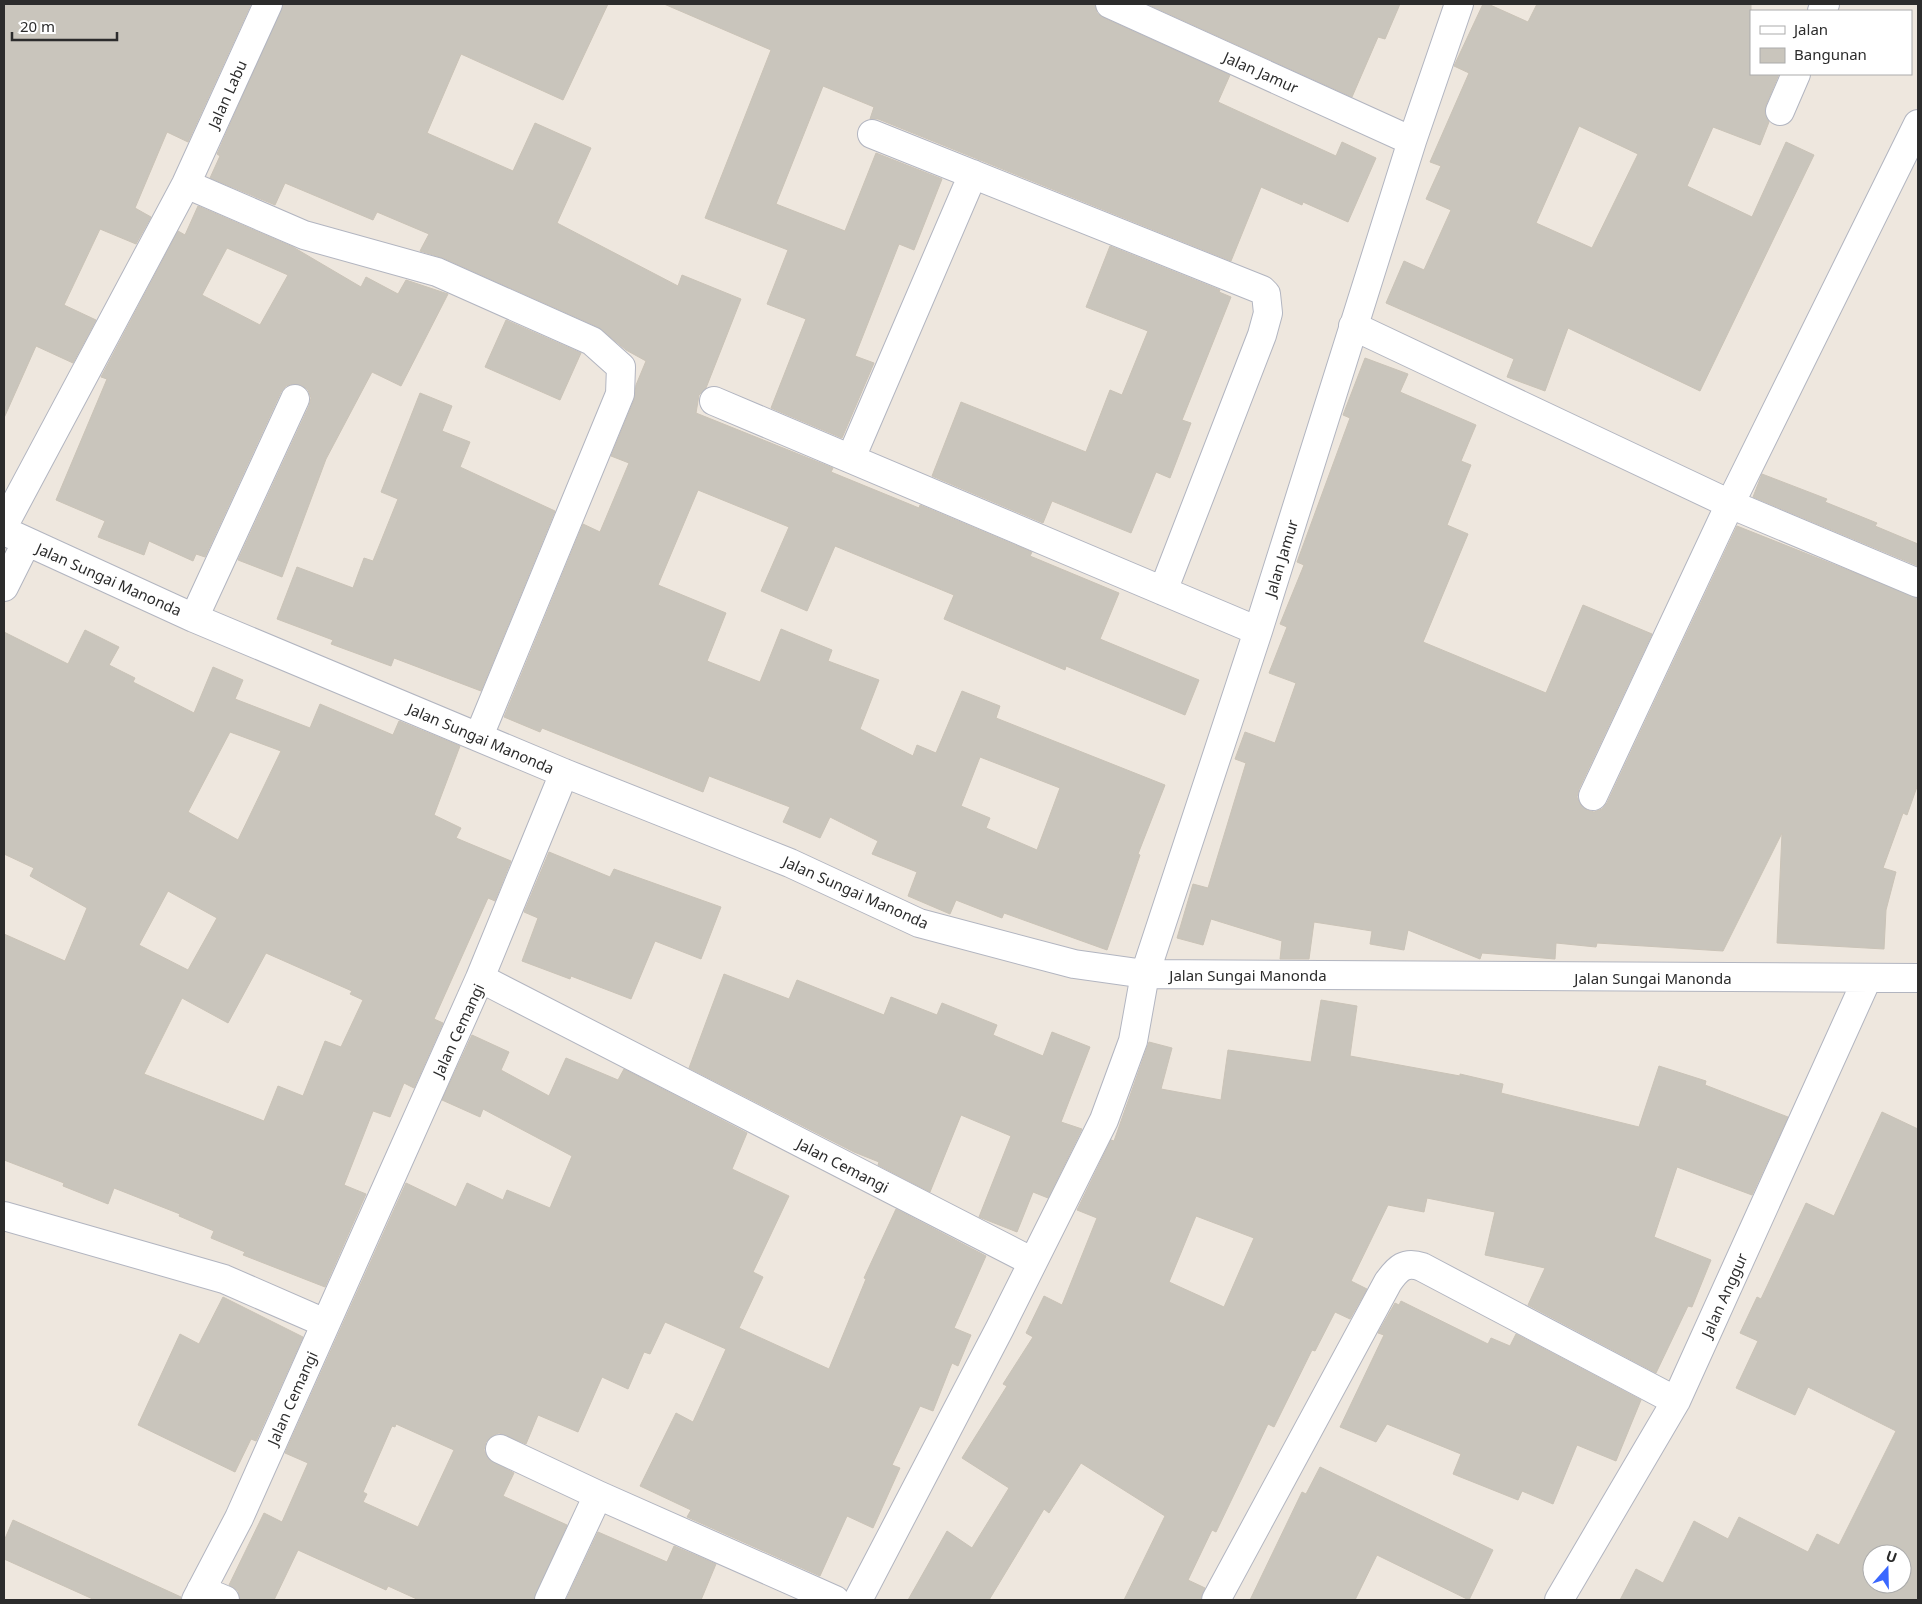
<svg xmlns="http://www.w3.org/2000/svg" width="1922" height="1604" viewBox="0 0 1922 1604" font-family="'Noto Sans',sans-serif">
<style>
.building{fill:#c9c5bc;stroke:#cac3b7;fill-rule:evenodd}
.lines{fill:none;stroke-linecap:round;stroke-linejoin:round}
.minor-casing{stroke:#b2b5c0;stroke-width:30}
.minor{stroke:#fff;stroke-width:28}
.labels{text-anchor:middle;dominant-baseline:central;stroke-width:4;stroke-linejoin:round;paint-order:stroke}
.street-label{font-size:15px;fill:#2c2c2c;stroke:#fff}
</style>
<rect width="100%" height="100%" fill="#eee7de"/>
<path class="building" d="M 4,4 L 251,4 L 188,142 L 167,132 L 135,208 L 151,217 L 136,244 L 100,229 L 64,305 L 96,320 L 73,363 L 36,346 L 4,418 Z
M 283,4 L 608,4 L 563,100 L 461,54 L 427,133 L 513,171 L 535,123 L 591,148 L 557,223 L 678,286 L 682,275 L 741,299 L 706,388 L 699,395 L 696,413 L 833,468 L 831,472 L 919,508 L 920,505 L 1032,552 L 1030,556 L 1119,593 L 1100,639 L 1199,680 L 1185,715 L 1066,666 L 1065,670 L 944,619 L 954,595 L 835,546 L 807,611 L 761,591 L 789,527 L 698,490 L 658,585 L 726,613 L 707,661 L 760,682 L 781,629 L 832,650 L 828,661 L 879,680 L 860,729 L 913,756 L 917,745 L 936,753 L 962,691 L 1000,706 L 996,718 L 1165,785 L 1138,854 L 1140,855 L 1107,950 L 1004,913 L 1002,918 L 956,900 L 950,914 L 908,896 L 917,872 L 872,854 L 878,841 L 830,817 L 820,838 L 783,822 L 790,807 L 709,776 L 703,792 L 542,728 L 540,732 L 504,717 L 583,524 L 600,532 L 629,463 L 611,456 L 634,400 L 636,385 L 646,361 L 626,350 L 598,327 L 443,258 L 420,251 L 429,234 L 377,212 L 373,220 L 285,183 L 275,205 L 210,178 L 220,156 L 217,154 ZM 980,757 L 1060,788 L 1037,850 L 986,828 L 990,818 L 961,806 Z
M 664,4 L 1095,4 L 1097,13 L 1104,18 L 1230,75 L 1218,102 L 1336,156 L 1342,142 L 1376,158 L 1348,222 L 1303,202 L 1302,205 L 1261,187 L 1231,261 L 878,119 L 870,119 L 874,107 L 823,86 L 776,204 L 845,231 L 876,153 L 942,179 L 914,250 L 899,244 L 855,356 L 874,363 L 842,438 L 771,408 L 806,319 L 767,304 L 788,250 L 705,218 L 771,50 Z
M 1147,4 L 1400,4 L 1385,39 L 1378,37 L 1352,97 Z
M 1483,4 L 1488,4 L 1528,22 L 1537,4 L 1751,4 L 1751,74 L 1779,74 L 1766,105 L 1765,113 L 1769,122 L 1760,145 L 1713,127 L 1687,186 L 1752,217 L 1786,142 L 1814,155 L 1700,391 L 1568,328 L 1545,391 L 1507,377 L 1514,359 L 1386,303 L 1404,261 L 1424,270 L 1451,210 L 1426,199 L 1441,166 L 1430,162 L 1469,73 L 1454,66 ZM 1579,126 L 1638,154 L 1592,248 L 1536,223 Z
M 198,206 L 293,247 L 361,287 L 366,277 L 398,294 L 406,280 L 448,294 L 401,386 L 372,372 L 326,459 L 282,577 L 238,560 L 309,406 L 311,398 L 308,390 L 301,385 L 293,384 L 286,386 L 281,392 L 205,557 L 196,554 L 193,561 L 149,541 L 144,555 L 98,537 L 105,521 L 56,500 L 107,379 L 101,377 L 178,231 L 185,235 ZM 227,248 L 288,275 L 260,325 L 202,295 Z
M 1110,246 L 1220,290 L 1219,292 L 1231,297 L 1182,420 L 1191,423 L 1170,478 L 1156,472 L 1131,533 L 1052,501 L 1043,523 L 932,476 L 961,402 L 1086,452 L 1110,390 L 1122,395 L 1148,331 L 1086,307 Z
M 506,320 L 581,353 L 560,400 L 485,367 Z
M 1365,358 L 1408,374 L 1400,392 L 1476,425 L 1461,461 L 1471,465 L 1447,525 L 1468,534 L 1423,642 L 1546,693 L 1583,605 L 1652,634 L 1579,789 L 1577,797 L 1580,804 L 1587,810 L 1594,812 L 1602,809 L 1607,803 L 1737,526 L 1918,598 L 1918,784 L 1907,815 L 1903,813 L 1883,868 L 1896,872 L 1886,910 L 1884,949 L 1777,943 L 1782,833 L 1723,951 L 1597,943 L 1596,947 L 1556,943 L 1555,959 L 1482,953 L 1480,959 L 1408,930 L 1404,950 L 1370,944 L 1372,931 L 1314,922 L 1309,959 L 1280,959 L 1282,941 L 1211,919 L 1203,945 L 1177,938 L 1193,884 L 1208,888 L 1246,763 L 1235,759 L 1245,732 L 1275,743 L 1296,683 L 1269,673 L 1287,627 L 1280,624 L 1304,565 L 1297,562 L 1350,418 L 1343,415 Z
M 420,393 L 452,406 L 442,431 L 470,442 L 460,467 L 555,511 L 481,691 L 394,658 L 391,666 L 331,644 L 333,640 L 277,619 L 297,567 L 353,588 L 364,558 L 373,561 L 398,499 L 381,492 Z
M 1762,474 L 1827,499 L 1825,502 L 1877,523 L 1875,526 L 1918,544 L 1918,566 L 1753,497 Z
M 85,630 L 119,647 L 109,665 L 135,678 L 133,682 L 194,713 L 213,667 L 243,680 L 235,699 L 310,728 L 320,704 L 393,735 L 399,721 L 460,746 L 434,815 L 461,828 L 456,838 L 511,861 L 495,901 L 488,898 L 434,1019 L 443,1023 L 414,1088 L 404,1083 L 390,1117 L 373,1111 L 344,1185 L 366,1194 L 325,1287 L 243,1255 L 245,1252 L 211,1238 L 214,1231 L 179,1216 L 180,1214 L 114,1188 L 108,1204 L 63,1186 L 64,1183 L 4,1160 L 4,934 L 65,961 L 87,908 L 30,876 L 34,868 L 4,854 L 4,632 L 68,664 ZM 230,732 L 281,751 L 238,840 L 188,812 ZM 168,891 L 217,918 L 188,970 L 139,945 ZM 266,953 L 352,991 L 350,994 L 363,1000 L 341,1047 L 325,1041 L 303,1096 L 278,1086 L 264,1121 L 144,1074 L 182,998 L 228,1023 Z
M 549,852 L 610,877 L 614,869 L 721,907 L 701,959 L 655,941 L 631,999 L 571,976 L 570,979 L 522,961 L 538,918 L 524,912 Z
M 724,974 L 789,999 L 797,980 L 884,1015 L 891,997 L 937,1015 L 942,1003 L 997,1025 L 993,1035 L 1043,1056 L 1052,1032 L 1090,1047 L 1061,1122 L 1082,1129 L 1048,1198 L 1033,1192 L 1017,1232 L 979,1217 L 1011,1136 L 961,1115 L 930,1192 L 878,1165 L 879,1162 L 854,1152 L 689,1068 Z
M 1321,1000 L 1357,1006 L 1350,1056 L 1460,1076 L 1460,1074 L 1503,1084 L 1501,1093 L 1639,1127 L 1659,1066 L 1706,1081 L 1705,1085 L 1788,1117 L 1752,1195 L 1677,1167 L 1654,1237 L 1711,1260 L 1692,1307 L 1688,1306 L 1656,1373 L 1528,1305 L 1545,1268 L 1485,1255 L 1495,1212 L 1427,1198 L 1424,1212 L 1388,1205 L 1351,1281 L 1367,1289 L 1350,1319 L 1335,1312 L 1315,1351 L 1312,1350 L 1274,1427 L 1268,1424 L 1216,1532 L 1212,1530 L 1188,1580 L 1205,1588 L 1200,1600 L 1124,1600 L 1165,1516 L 1081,1463 L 1049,1513 L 1044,1509 L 989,1600 L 908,1600 L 947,1531 L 972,1548 L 1009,1488 L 962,1458 L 1007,1386 L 1003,1384 L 1033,1337 L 1026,1333 L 1044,1296 L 1062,1305 L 1097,1218 L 1077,1210 L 1111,1140 L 1114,1141 L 1149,1042 L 1172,1048 L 1161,1089 L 1221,1100 L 1228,1050 L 1311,1062 ZM 1196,1216 L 1254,1238 L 1224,1307 L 1169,1282 Z
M 472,1035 L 509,1052 L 501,1070 L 549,1096 L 566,1058 L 618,1080 L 624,1069 L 747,1133 L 732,1169 L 789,1196 L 753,1272 L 763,1277 L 739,1328 L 829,1369 L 866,1279 L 864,1278 L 896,1209 L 986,1256 L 954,1328 L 971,1335 L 958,1366 L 952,1363 L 933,1411 L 920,1406 L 892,1465 L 900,1468 L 873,1528 L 847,1516 L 820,1576 L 687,1517 L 691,1510 L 640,1486 L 676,1413 L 693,1422 L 726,1349 L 665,1322 L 650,1354 L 644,1352 L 628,1389 L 602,1377 L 578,1432 L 538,1415 L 526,1444 L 499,1433 L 492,1436 L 486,1442 L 484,1450 L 488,1458 L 514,1473 L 503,1496 L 567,1525 L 534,1600 L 419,1600 L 388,1586 L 386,1590 L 298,1550 L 274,1600 L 240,1600 L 238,1591 L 229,1585 L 264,1513 L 282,1522 L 308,1463 L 285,1453 L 406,1183 L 456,1207 L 467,1183 L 503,1200 L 507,1190 L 550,1208 L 572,1156 L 483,1109 L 480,1117 L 442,1100 ZM 396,1424 L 454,1450 L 418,1527 L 363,1502 L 367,1494 L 363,1492 L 392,1426 L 395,1427 Z
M 1882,1112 L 1918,1129 L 1918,1600 L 1620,1600 L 1636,1569 L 1663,1583 L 1694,1521 L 1728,1539 L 1739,1517 L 1808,1552 L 1817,1534 L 1839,1545 L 1896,1431 L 1808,1387 L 1795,1415 L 1736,1388 L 1758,1341 L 1740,1333 L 1757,1297 L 1761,1299 L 1806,1203 L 1834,1216 ZM 1872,1554 L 1902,1554 L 1902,1584 L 1872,1584 Z
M 223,1297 L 303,1337 L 256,1441 L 251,1439 L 235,1472 L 138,1425 L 180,1334 L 199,1344 Z
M 1401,1301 L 1488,1344 L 1491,1338 L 1510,1346 L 1516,1334 L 1641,1400 L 1616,1461 L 1577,1445 L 1553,1504 L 1522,1491 L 1518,1500 L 1453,1474 L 1461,1454 L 1387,1424 L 1376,1442 L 1340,1427 L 1384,1335 L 1378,1333 L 1395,1303 L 1399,1305 Z
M 1320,1467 L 1493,1550 L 1469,1600 L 1377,1555 L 1355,1600 L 1250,1600 L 1302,1492 L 1306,1494 Z
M 13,1520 L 181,1597 L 180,1600 L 95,1600 L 4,1559 L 4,1541 Z
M 598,1532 L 667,1562 L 674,1546 L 716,1564 L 701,1600 L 566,1600 Z"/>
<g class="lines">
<g class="minor-casing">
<path id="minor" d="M 1110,4 L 1412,141
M 1822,11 L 1825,4
M 1780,111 L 1796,74
M 872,134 L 1262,290 L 1266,294 L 1268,313 L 1262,335 L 1163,591
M 186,184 L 304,235 L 437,272 L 592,341 L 621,367 L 620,394 L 479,736
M 1353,326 L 1730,504 L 1918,583
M 714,401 L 1258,631
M 851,458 L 973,174
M 4,525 L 186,184 L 268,4
M 4,531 L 194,618 L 564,773 L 790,863 L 919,923 L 1074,964 L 1145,974 L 1918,978
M 4,587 L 26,543
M 194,618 L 295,399
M 1593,796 L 1730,504 L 1918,124
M 480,978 L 564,773
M 4,1216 L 224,1279 L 325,1323
M 500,1449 L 598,1495 L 835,1600
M 201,1590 L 225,1600
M 196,1600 L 239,1518 L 480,978 L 1033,1262
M 549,1600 L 598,1495
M 858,1600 L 1000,1328 L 1104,1120 L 1133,1041 L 1145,974 L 1258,631 L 1412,141 L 1459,4
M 1216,1600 L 1388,1282 C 1398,1268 1405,1261 1422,1267 L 1676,1401
M 1559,1600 L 1676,1401 L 1867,979"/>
</g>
<use href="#minor" class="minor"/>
</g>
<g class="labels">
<g class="street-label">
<text transform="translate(1261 72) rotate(24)">Jalan Jamur</text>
<text transform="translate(227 94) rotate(-66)">Jalan Labu</text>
<text transform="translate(1281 558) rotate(-73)">Jalan Jamur</text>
<text transform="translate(109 579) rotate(24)">Jalan Sungai Manonda</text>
<text transform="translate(481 738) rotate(23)">Jalan Sungai Manonda</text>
<text transform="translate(856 892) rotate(24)">Jalan Sungai Manonda</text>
<text x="1248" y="975">Jalan Sungai Manonda</text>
<text x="1653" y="978">Jalan Sungai Manonda</text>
<text transform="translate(458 1030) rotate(-65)">Jalan Cemangi</text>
<text transform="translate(843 1165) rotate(27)">Jalan Cemangi</text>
<text transform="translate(1724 1295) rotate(-66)">Jalan Anggur</text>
<text transform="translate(292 1398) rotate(-66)">Jalan Cemangi</text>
</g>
</g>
<rect width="1922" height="1604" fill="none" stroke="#2c2c2c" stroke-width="10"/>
<rect x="1750" y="10" width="162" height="65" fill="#ffffff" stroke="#ababab"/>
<rect x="1760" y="26" width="25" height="8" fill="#ffffff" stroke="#ababab"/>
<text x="1794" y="35" font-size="15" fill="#2c2c2c">Jalan</text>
<rect x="1760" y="48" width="25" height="15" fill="#c9c5bc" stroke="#ababab"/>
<text x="1794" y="60" font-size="15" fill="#2c2c2c">Bangunan</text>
<g transform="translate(1887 1569) rotate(20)"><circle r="24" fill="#ffffff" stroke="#ababab"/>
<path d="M0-4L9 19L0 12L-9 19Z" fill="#3a67ff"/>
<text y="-8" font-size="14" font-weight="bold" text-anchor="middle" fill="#2c2c2c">U</text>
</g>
<path d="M12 32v8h105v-8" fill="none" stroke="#2c2c2c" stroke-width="2.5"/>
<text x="20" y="32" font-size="15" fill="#2c2c2c" stroke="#ffffff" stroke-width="4" paint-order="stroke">20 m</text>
</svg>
